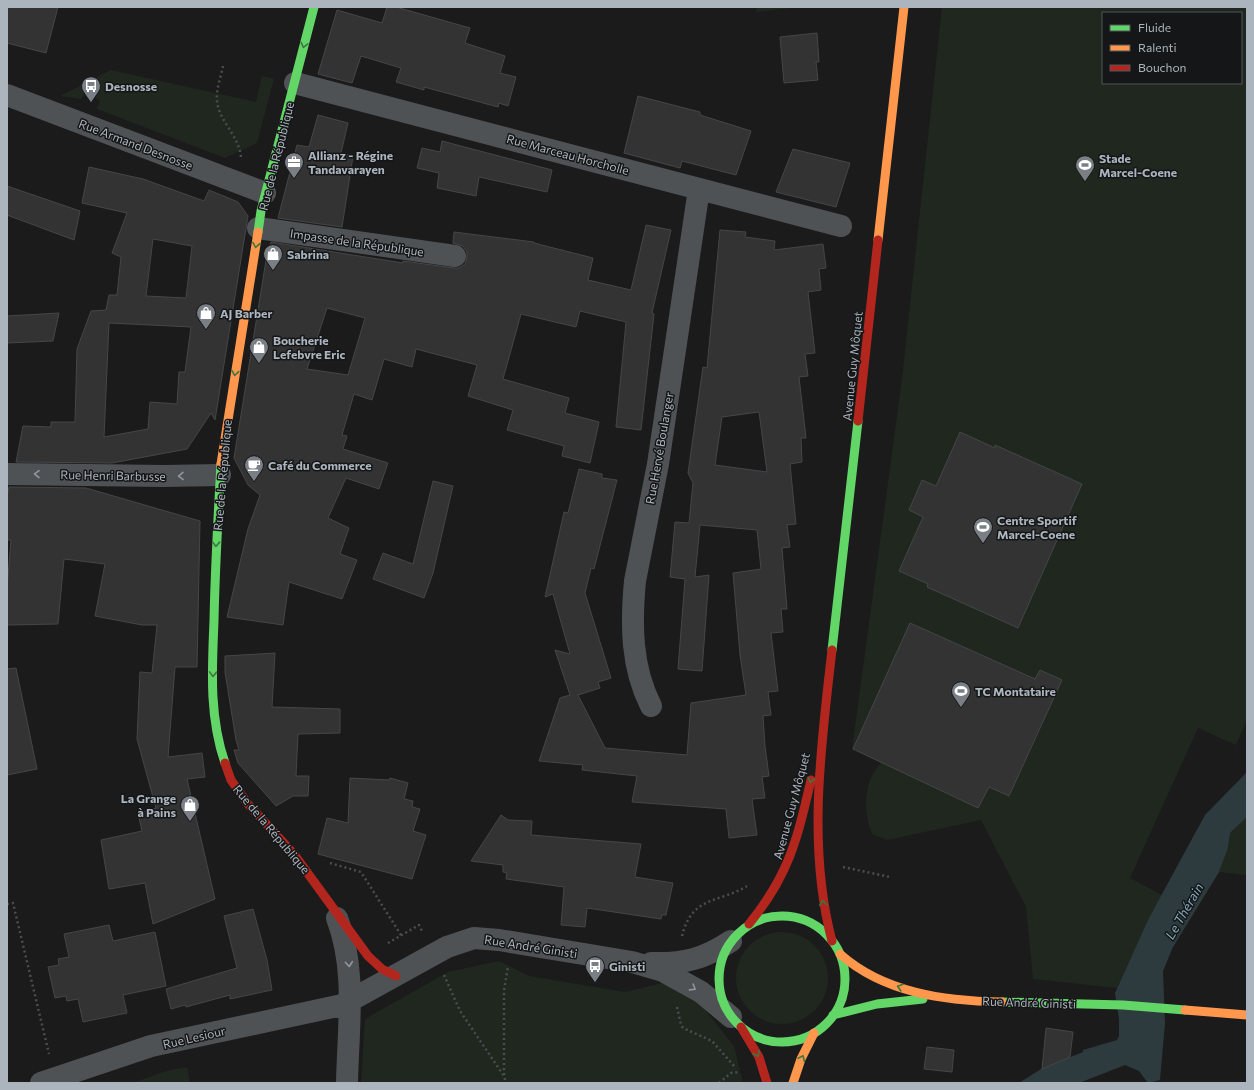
<svg xmlns="http://www.w3.org/2000/svg" width="1254" height="1090" viewBox="0 0 1254 1090" font-family="Commissioner,sans-serif">
<style>
.green{fill:#1f271f;fill-rule:evenodd}
.water{fill:#2d3b3f}
.building{fill:#333334;stroke:#444648;fill-rule:evenodd}
.lines{fill:none;stroke-linecap:round;stroke-linejoin:round}
.path{stroke:#4b4d4f;stroke-width:2.5;stroke-dasharray:2 3;stroke-linecap:butt}
.street{stroke:#4f5255;stroke-width:22}
.fast{stroke:#63d668;stroke-width:9}
.slow{stroke:#ff974d;stroke-width:9}
.jam{stroke:#b3261e;stroke-width:9}
.oneway{stroke:#3c7640}
.oneway2{stroke:#90979e}
.labels{text-anchor:middle;dominant-baseline:central;stroke-width:3;stroke-linejoin:round;paint-order:stroke}
.poi-label{font-size:12px;font-weight:bold;fill:#acb5bd;stroke:#151618;text-anchor:start}
.street-label{font-size:12px;fill:#acb5bd;stroke:#151618}
.water-label{font-size:13px;font-style:italic;fill:#82aab9;stroke:#151618}
</style>
<rect width="100%" height="100%" fill="#1b1b1c"/>
<path class="green" d="M 757,7 L 801,7 L 756,12 Z
M 942,7 L 1247,7 L 1247,720 L 1236,745 L 1198,728 L 1130,878 L 1162,895 L 1149,919 L 1117,988 L 1033,979 L 1026,907 L 981,820 L 887,840 L 872,834 C 863,812 863,781 881,763 L 852,749 L 902,379 ZM 1103,13 L 1241,13 L 1241,83 L 1103,83 Z
M 111,70 L 256,102 L 262,76 L 274,79 L 257,143 L 225,158 L 97,109 L 100,100 L 84,94 L 81,99 L 60,96 Z
M 1247,817 L 1247,875 L 1219,872 L 1228,848 L 1230,833 Z
M736 978a46 46 0 1 1 92 0a46 46 0 1 1-92 0Z
M 499,961 L 529,976 L 625,992 L 663,983 L 695,997 L 734,1046 L 743,1083 L 361,1083 L 365,1019 L 448,972 Z
M 187,1067 L 190,1083 L 132,1083 L 170,1070 Z"/>
<path class="water" d="M 1247,772 L 1247,817 L 1230,833 L 1228,848 L 1219,872 L 1173,947 L 1163,971 L 1165,1023 L 1160,1080 L 1148,1083 L 1139,1071 L 1125,1065 L 1079,1083 L 1019,1083 L 1041,1069 L 1083,1052 L 1083,1050 L 1117,1040 L 1119,1036 L 1119,1019 L 1115,993 L 1149,918 L 1205,815 Z"/>
<path class="building" d="M 7,7 L 58,7 L 46,53 L 7,43 Z
M 387,7 L 396,7 L 470,28 L 465,43 L 505,56 L 500,73 L 516,77 L 508,106 L 499,103 L 498,107 L 424,87 L 424,90 L 396,82 L 401,68 L 361,56 L 352,83 L 318,74 L 337,10 L 382,23 Z
M 817,33 L 819,62 L 816,62 L 818,80 L 784,83 L 780,37 Z
M 638,96 L 700,112 L 700,115 L 751,131 L 736,175 L 682,161 L 680,168 L 624,153 Z
M 318,115 L 348,123 L 341,153 L 353,156 L 342,227 L 278,218 L 297,145 L 309,147 Z
M 442,141 L 552,170 L 547,192 L 479,177 L 476,196 L 437,188 L 439,173 L 417,168 L 422,148 L 440,152 Z
M 793,149 L 850,163 L 836,207 L 776,192 Z
M 89,167 L 143,179 L 204,201 L 209,190 L 238,202 L 248,216 L 215,420 L 211,413 L 187,449 L 112,463 L 16,462 L 23,426 L 51,427 L 51,422 L 75,422 L 77,349 L 91,311 L 106,310 L 109,295 L 117,295 L 121,257 L 112,253 L 127,213 L 82,203 ZM 153,239 L 192,246 L 186,298 L 146,296 ZM 109,323 L 191,327 L 185,372 L 179,372 L 177,404 L 150,402 L 148,429 L 104,437 Z
M 7,186 L 80,211 L 74,240 L 7,215 Z
M 646,225 L 671,230 L 652,313 L 654,314 L 641,430 L 616,427 L 626,322 L 580,311 L 576,327 L 521,314 L 503,379 L 569,398 L 565,413 L 599,422 L 590,463 L 562,456 L 564,446 L 507,430 L 513,410 L 468,396 L 477,365 L 416,349 L 412,367 L 384,359 L 372,400 L 354,394 L 342,435 L 347,436 L 343,449 L 388,463 L 379,489 L 346,478 L 328,518 L 349,528 L 340,554 L 357,560 L 342,599 L 289,582 L 283,625 L 227,617 L 248,529 L 260,495 L 248,485 L 234,458 L 268,248 L 269,250 L 271,242 L 403,263 L 403,261 L 454,268 L 459,268 L 465,264 L 467,257 L 467,252 L 463,246 L 453,243 L 454,232 L 534,242 L 534,243 L 593,258 L 588,280 L 631,290 ZM 327,308 L 365,318 L 348,375 L 307,369 Z
M 720,230 L 746,232 L 745,237 L 775,241 L 774,250 L 823,244 L 826,268 L 819,269 L 821,290 L 808,292 L 815,353 L 805,354 L 808,376 L 799,377 L 806,438 L 801,438 L 802,462 L 790,464 L 796,524 L 787,525 L 790,547 L 782,548 L 787,609 L 781,609 L 783,632 L 771,633 L 778,691 L 768,692 L 771,715 L 763,716 L 765,746 L 769,776 L 762,777 L 765,798 L 752,799 L 757,835 L 729,838 L 726,809 L 632,802 L 637,776 L 582,770 L 583,765 L 539,761 L 560,698 L 570,695 L 555,650 L 570,654 L 553,594 L 545,597 L 564,512 L 568,513 L 579,469 L 602,474 L 602,478 L 617,480 L 594,569 L 591,568 L 585,593 L 611,678 L 598,682 L 600,688 L 578,695 L 605,748 L 687,755 L 691,703 L 746,695 L 740,655 L 733,573 L 761,569 L 757,530 L 700,525 L 695,577 L 709,575 L 702,671 L 678,669 L 685,579 L 670,577 L 675,522 L 689,523 L 693,483 L 688,473 L 703,367 L 707,368 ZM 759,412 L 767,472 L 715,465 L 722,417 Z
M 59,313 L 53,341 L 7,343 L 7,316 Z
M 960,432 L 995,448 L 995,445 L 1082,484 L 1018,628 L 927,587 L 928,584 L 899,571 L 923,517 L 909,510 L 922,480 L 936,486 Z
M 433,481 L 453,486 L 433,573 L 424,598 L 373,579 L 383,553 L 413,564 Z
M 9,487 L 86,488 L 200,521 L 197,667 L 175,667 L 168,757 L 202,753 L 205,777 L 187,779 L 215,899 L 153,924 L 145,883 L 109,889 L 101,840 L 142,831 L 138,814 L 156,808 L 137,739 L 140,672 L 152,673 L 157,625 L 142,625 L 95,616 L 105,564 L 64,559 L 58,624 L 7,625 L 7,589 L 11,540 L 7,540 L 7,496 Z
M 910,623 L 1035,679 L 1040,670 L 1062,680 L 1009,796 L 989,787 L 978,808 L 853,749 Z
M 275,653 L 272,707 L 340,709 L 340,733 L 298,734 L 296,776 L 309,776 L 308,796 L 293,796 L 276,806 L 238,763 L 234,750 L 239,750 L 236,740 L 225,672 L 225,656 Z
M 16,668 L 37,769 L 7,775 L 7,669 Z
M 350,778 L 389,780 L 390,778 L 408,783 L 404,799 L 413,801 L 412,807 L 420,809 L 413,831 L 426,835 L 412,879 L 318,854 L 327,818 L 348,823 Z
M 501,815 L 508,820 L 532,821 L 531,835 L 641,844 L 635,877 L 673,883 L 666,915 L 662,915 L 661,919 L 587,908 L 585,927 L 561,925 L 564,887 L 506,879 L 507,873 L 503,872 L 503,865 L 471,861 Z
M 253,909 L 267,960 L 272,990 L 230,999 L 230,995 L 186,1007 L 185,1005 L 171,1009 L 166,989 L 237,968 L 224,916 Z
M 109,925 L 113,941 L 155,932 L 166,986 L 123,995 L 127,1013 L 83,1022 L 78,999 L 67,1001 L 66,996 L 55,998 L 48,967 L 59,965 L 58,959 L 69,957 L 64,934 Z
M 1046,1028 L 1073,1032 L 1070,1057 L 1042,1069 Z
M 927,1047 L 954,1050 L 952,1072 L 924,1069 Z"/>
<g class="lines">
<path class="path" d="M 223,66 C 221,77 216,89 217,100 C 218,121 240,136 241,158
M 330,863 L 361,872 L 401,935
M 843,867 L 890,877
M 7,904 L 13,903 L 49,1054
M 682,936 C 692,895 720,903 747,886
M 388,943 L 419,925 L 423,933
M 444,975 L 460,1011 L 504,1076 L 506,1083
M 677,1007 L 681,1025 L 683,1028 L 712,1041 L 735,1067
M 504,1075 L 504,990 L 508,967
M 719,1083 L 731,1073 L 739,1072"/>
<path class="street" d="M 295,83 L 841,226
M 7,95 L 265,193
M 258,228 L 455,256
M 7,474 L 164,476 L 220,475
M 651,706 C 631,667 631,624 635,581 L 658,464 L 699,189
M 337,918 C 357,970 348,1028 347,1083
M 651,963 C 684,964 704,959 731,941
M 41,1083 L 151,1046 L 342,1005 L 447,947 L 474,938 L 499,940 L 632,962 L 663,971 L 701,992 L 731,1017"/>
<path class="fast" d="M 258,232 L 261,211 L 314,7
M 221,464 C 218,516 215,569 214,621 C 212,669 209,717 225,763
M 832,650 L 858,421
M719 979a63 63 0 1 1 126 0a63 63 0 1 1-126 0Z
M 1002,1002 L 1123,1005 L 1185,1010
M 833,1015 L 877,1004 L 923,999"/>
<path class="slow" d="M 878,240 L 904,7
M 221,464 L 258,232
M 840,954 C 884,993 945,1001 1002,1002
M 1185,1010 L 1247,1015
M 793,1083 L 801,1059 L 814,1033"/>
<path class="jam" d="M 858,421 L 878,240
M 832,650 C 821,746 807,847 832,941
M 225,763 L 231,780 L 248,804 L 293,853 L 368,956 L 382,969 L 396,976
M 749,924 C 789,875 797,840 811,780
M 741,1027 L 759,1057 L 767,1083"/>
</g>
<defs><path id="oneway-chevron" d="M-2-3.5L2.5 0L-2 3.5" fill="none" stroke-width="1.6" stroke-linecap="round" stroke-linejoin="round"/></defs>
<g class="oneway">
<use href="#oneway-chevron" transform="translate(304 45) rotate(104)"/>
<use href="#oneway-chevron" transform="translate(256 245) rotate(99)"/>
<use href="#oneway-chevron" transform="translate(235 373) rotate(99)"/>
<use href="#oneway-chevron" transform="translate(216 544) rotate(92)"/>
<use href="#oneway-chevron" transform="translate(213 674) rotate(92)"/>
<use href="#oneway-chevron" transform="translate(811 780) rotate(104)"/>
<use href="#oneway-chevron" transform="translate(823 903) rotate(-97)"/>
<use href="#oneway-chevron" transform="translate(900 987) rotate(-162)"/>
<use href="#oneway-chevron" transform="translate(757 1054) rotate(64)"/>
<use href="#oneway-chevron" transform="translate(802 1058) rotate(-66)"/>
</g>
<g class="oneway2">
<use href="#oneway-chevron" transform="translate(37 474) rotate(-179)"/>
<use href="#oneway-chevron" transform="translate(181 476) rotate(179)"/>
<use href="#oneway-chevron" transform="translate(349 964) rotate(85)"/>
<use href="#oneway-chevron" transform="translate(693 988) rotate(32)"/>
</g>
<defs>
<g id="bus-pin" transform="scale(1)"><path d="M0 17L-7.5 6A9.5 9.5 0 1 1 7.5 6Z" fill="#797f85" stroke="#151618"/><path d="M-5-6H5V4H4V6H2V4H-2V6H-4V4H-5ZM-3.5-4V0h7V-4ZM-3.5 1.2v1.5H-2V1.2ZM2 1.2v1.5H3.5V1.2Z" fill="#fff"/></g>
<g id="office-pin" transform="scale(1)"><path d="M0 17L-7.5 6A9.5 9.5 0 1 1 7.5 6Z" fill="#797f85" stroke="#151618"/><path d="M-6-3h4V-5.5h4V-3h4V5H-6ZM-1-4.5V-3h2v-1.5ZM-6 0V1H6V0Z" fill="#fff"/></g>
<g id="stadium-pin" transform="scale(1)"><path d="M0 17L-7.5 6A9.5 9.5 0 1 1 7.5 6Z" fill="#797f85" stroke="#151618"/><path d="M0-5a6.5 5 0 1 0 0 10a6.5 5 0 1 0 0-10ZM-3.5-1.8h7v3.6h-7Z" fill="#fff"/></g>
<g id="shop-pin" transform="scale(1)"><path d="M0 17L-7.5 6A9.5 9.5 0 1 1 7.5 6Z" fill="#797f85" stroke="#151618"/><path d="M-5-2.5h2.3a2.7 3.5 0 0 1 5.4 0H5L5.5 6h-11ZM-1.5-2.5h3a1.5 2.3 0 0 0-3 0Z" fill="#fff"/></g>
<g id="cafe-pin" transform="scale(1)"><path d="M0 17L-7.5 6A9.5 9.5 0 1 1 7.5 6Z" fill="#797f85" stroke="#151618"/><path d="M-5.5-4.5H6V0H3Q3 3.5 0 3.5H-2.5Q-5.5 3.5-5.5 0ZM3-3.2v2h1.7v-2ZM-6 4.5H4V6H-6Z" fill="#fff"/></g>
</defs>
<g fill-rule="evenodd">
<use href="#bus-pin" x="91" y="86"/>
<use href="#office-pin" x="294" y="162"/>
<use href="#stadium-pin" x="1085" y="165"/>
<use href="#shop-pin" x="273" y="254"/>
<use href="#shop-pin" x="206" y="313"/>
<use href="#shop-pin" x="259" y="347"/>
<use href="#cafe-pin" x="254" y="465"/>
<use href="#stadium-pin" x="983" y="527"/>
<use href="#stadium-pin" x="961" y="691"/>
<use href="#shop-pin" x="190" y="805"/>
<use href="#bus-pin" x="595" y="966"/>
</g>
<g class="labels">
<g class="poi-label">
<text x="105" y="86">Desnosse</text>
<text x="308" y="155">Allianz - Régine<tspan x="308" dy="14">Tandavarayen</tspan></text>
<text x="1099" y="158">Stade<tspan x="1099" dy="14">Marcel-Coene</tspan></text>
<text x="287" y="254">Sabrina</text>
<text x="220" y="313">AJ Barber</text>
<text x="273" y="340">Boucherie<tspan x="273" dy="14">Lefebvre Eric</tspan></text>
<text x="268" y="465">Café du Commerce</text>
<text x="997" y="520">Centre Sportif<tspan x="997" dy="14">Marcel-Coene</tspan></text>
<text x="975" y="691">TC Montataire</text>
<text x="176" y="798" text-anchor="end">La Grange<tspan x="176" dy="14">à Pains</tspan></text>
<text x="609" y="966">Ginisti</text>
</g>
<g class="street-label">
<text transform="translate(136 144) rotate(21)">Rue Armand Desnosse</text>
<text transform="translate(568 154) rotate(15)">Rue Marceau Horcholle</text>
<text transform="translate(276 156) rotate(-76)">Rue de la République</text>
<text transform="translate(357 242) rotate(8)">Impasse de la République</text>
<text transform="translate(852 366) rotate(-84)">Avenue Guy Môquet</text>
<text transform="translate(659 448) rotate(-80)">Rue Hervé Boulanger</text>
<text transform="translate(113 475) rotate(1)">Rue Henri Barbusse</text>
<text transform="translate(222 475) rotate(-85)">Rue de la République</text>
<text transform="translate(791 806) rotate(-75)">Avenue Guy Môquet</text>
<text transform="translate(272 829) rotate(50)">Rue de la République</text>
<text transform="translate(531 946) rotate(9)">Rue André Ginisti</text>
<text transform="translate(1029 1002) rotate(2)">Rue André Ginisti</text>
<text transform="translate(194 1037) rotate(-13)">Rue Lesiour</text>
</g>
<g class="water-label">
<text transform="translate(1184 911) rotate(-60)">Le Thérain</text>
</g>
</g>
<rect width="1254" height="1090" fill="none" stroke="#acb5bd" stroke-width="16"/>
<rect x="1102" y="12" width="140" height="72" fill="#151618" stroke="#51565a"/>
<rect x="1110" y="25" width="20" height="6" fill="#63d668" stroke="#51565a"/>
<text x="1138" y="32" font-size="12" fill="#acb5bd">Fluide</text>
<rect x="1110" y="45" width="20" height="6" fill="#ff974d" stroke="#51565a"/>
<text x="1138" y="52" font-size="12" fill="#acb5bd">Ralenti</text>
<rect x="1110" y="65" width="20" height="6" fill="#b3261e" stroke="#51565a"/>
<text x="1138" y="72" font-size="12" fill="#acb5bd">Bouchon</text>
</svg>
